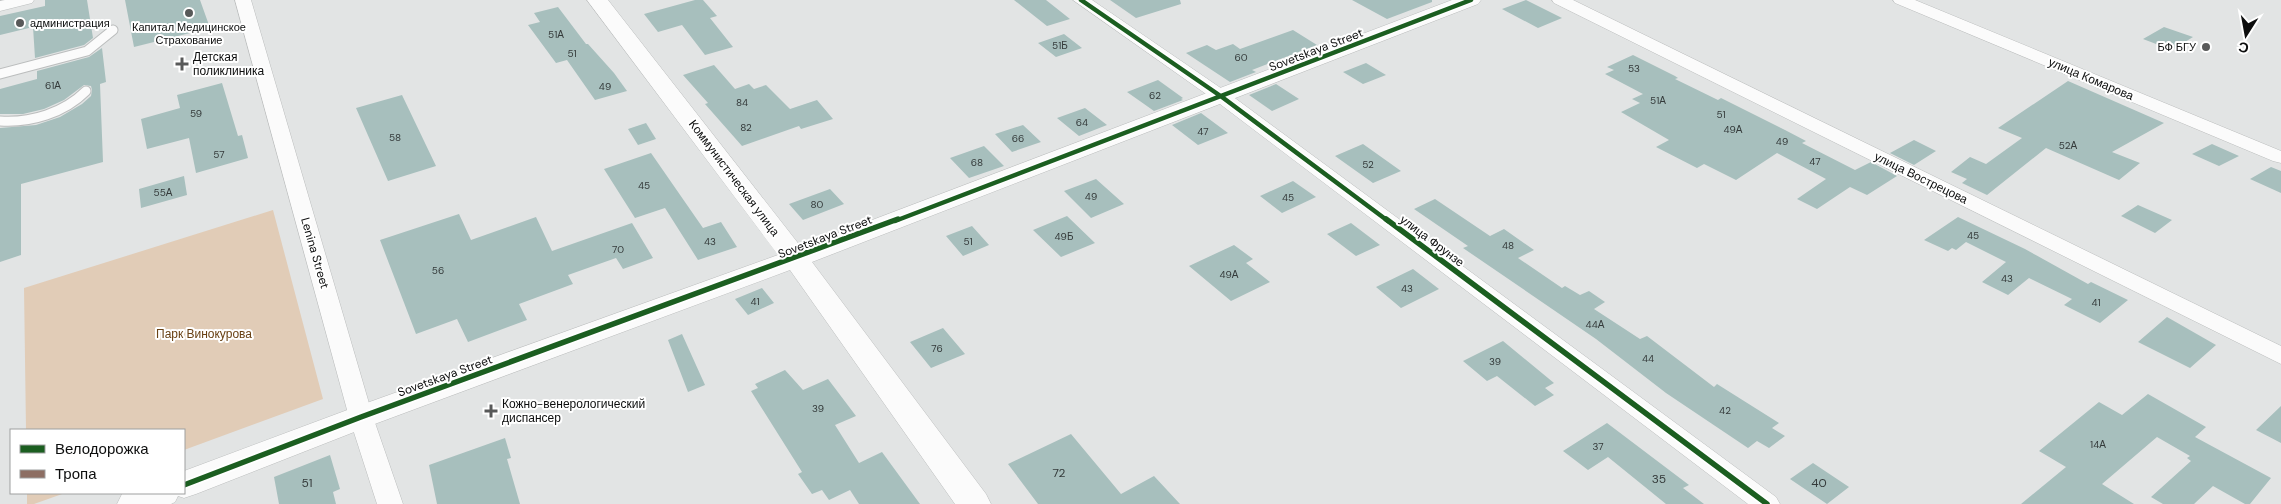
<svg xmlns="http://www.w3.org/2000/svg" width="2281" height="504" viewBox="0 0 2281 504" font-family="'DM Sans',sans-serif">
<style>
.green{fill:#e1ccb7}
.building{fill:#a7bfbd}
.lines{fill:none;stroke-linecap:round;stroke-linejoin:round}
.service-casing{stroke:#bbbdbd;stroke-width:11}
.minor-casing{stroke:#bbbdbd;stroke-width:1}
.tertiary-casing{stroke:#bbbdbd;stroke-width:1}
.service{stroke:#fbfbfb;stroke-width:9}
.minor{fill:#fbfbfb;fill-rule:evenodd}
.tertiary{fill:#fbfbfb;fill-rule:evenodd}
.cycleway-far1-casing{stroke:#fff;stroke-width:7}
.cycleway-casing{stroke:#fff;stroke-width:9}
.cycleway-far1{stroke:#1b5e20;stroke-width:4.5}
.cycleway{stroke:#1b5e20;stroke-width:5.5}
.poi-dot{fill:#585959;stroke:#fff;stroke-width:2}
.labels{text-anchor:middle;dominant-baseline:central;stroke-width:4;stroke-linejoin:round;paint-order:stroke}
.number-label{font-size:10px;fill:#343a3a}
.far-poi-label{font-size:11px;fill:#0d0e0e;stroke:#fff;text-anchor:start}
.street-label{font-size:12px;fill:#0d0e0e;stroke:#fff}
.poi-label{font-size:12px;fill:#0d0e0e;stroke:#fff;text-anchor:start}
.park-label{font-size:12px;fill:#694114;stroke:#fff}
.near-number-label{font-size:12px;fill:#343a3a}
</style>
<rect width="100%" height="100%" fill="#e2e4e4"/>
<path class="green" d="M 273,210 L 323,399 L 184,450 L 184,430 L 26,430 L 24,288 Z
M 27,493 L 65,493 L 34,504 L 27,504 Z"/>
<path class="building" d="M 45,0 L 87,0 L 93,38 L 84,45 L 35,58 L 33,27 L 0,35 L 0,16 L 45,6 Z
M 125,0 L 200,0 L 210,28 L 134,47 Z
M 695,0 L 703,0 L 717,16 L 710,18 L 733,47 L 705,55 L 682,25 L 658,32 L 644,14 Z
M 1014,0 L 1046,0 L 1070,19 L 1047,26 Z
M 1110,0 L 1180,0 L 1181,4 L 1136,18 Z
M 1352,0 L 1432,0 L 1432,2 L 1387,19 Z
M 1526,0 L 1562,18 L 1538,28 L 1502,9 Z
M 558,7 L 586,44 L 588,44 L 614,73 L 627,91 L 595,100 L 567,60 L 556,63 L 528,25 L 540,22 L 534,13 Z
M 2164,27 L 2193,37 L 2172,50 L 2143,39 Z
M 1293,30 L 1317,45 L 1252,70 L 1256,72 L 1230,82 L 1186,53 L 1207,45 L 1216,50 L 1233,44 L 1240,49 Z
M 1064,34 L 1082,48 L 1056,57 L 1038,43 Z
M 102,48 L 106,82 L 100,84 L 103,162 L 21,184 L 21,255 L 0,262 L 0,128 L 36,125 L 60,117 L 82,104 L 91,96 L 92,90 L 91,86 L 84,85 L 64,100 L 44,109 L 23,114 L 0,114 L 0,89 L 37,79 L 37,71 L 89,57 Z
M 1633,55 L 1675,76 L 1678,78 L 1675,79 L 1718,100 L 1721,98 L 1785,130 L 1806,141 L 1802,143 L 1855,170 L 1871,162 L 1897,176 L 1867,195 L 1850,187 L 1817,209 L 1797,199 L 1826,179 L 1777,153 L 1736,180 L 1704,164 L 1697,168 L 1656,147 L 1669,140 L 1621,112 L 1640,103 L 1632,99 L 1643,94 L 1605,74 L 1614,70 L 1607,67 Z
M 1366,63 L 1386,75 L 1363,84 L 1343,72 Z
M 714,65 L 735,89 L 749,84 L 754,89 L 766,85 L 790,109 L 817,100 L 833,119 L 801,129 L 799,126 L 742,146 L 705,104 L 708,103 L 683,75 Z
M 1158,80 L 1183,98 L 1181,99 L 1183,100 L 1154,111 L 1127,92 Z
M 2068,81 L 2164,123 L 2112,152 L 2140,163 L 2119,180 L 2046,148 L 1987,195 L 1962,183 L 1967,179 L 1951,172 L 1970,157 L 1986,164 L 2022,138 L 1998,128 Z
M 222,83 L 238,136 L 242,135 L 248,158 L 196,173 L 189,138 L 147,149 L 141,119 L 180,108 L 177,95 Z
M 1276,84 L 1299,99 L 1272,111 L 1249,95 Z
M 402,95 L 436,166 L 388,181 L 356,108 Z
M 1085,108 L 1107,125 L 1079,136 L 1057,118 Z
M 1201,113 L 1228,133 L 1198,145 L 1172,125 Z
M 646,123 L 656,139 L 638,145 L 628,129 Z
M 1023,125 L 1041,142 L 1012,152 L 995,134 Z
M 1914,140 L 1936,151 L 1914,165 L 1890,153 Z
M 1363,144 L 1401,171 L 1373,183 L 1335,156 Z
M 2212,144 L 2239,156 L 2219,166 L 2192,154 Z
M 984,146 L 1004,166 L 969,178 L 950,158 Z
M 651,153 L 703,228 L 721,222 L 737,247 L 698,260 L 665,208 L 635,218 L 604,169 Z
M 2271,167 L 2281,171 L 2281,193 L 2250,179 Z
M 184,176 L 187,195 L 141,208 L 139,189 Z
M 1096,179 L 1124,204 L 1091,218 L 1064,191 Z
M 1293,181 L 1316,197 L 1282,213 L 1260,196 Z
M 830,189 L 844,204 L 803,220 L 789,204 Z
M 1435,199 L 1490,236 L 1504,229 L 1534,250 L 1518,258 L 1562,288 L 1565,286 L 1580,295 L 1589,291 L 1605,302 L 1594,309 L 1640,339 L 1647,336 L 1714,387 L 1717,384 L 1779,423 L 1772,428 L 1785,436 L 1769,448 L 1757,441 L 1748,448 L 1666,393 L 1596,339 L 1463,248 L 1468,246 L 1414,209 Z
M 2138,205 L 2172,220 L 2155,233 L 2121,216 Z
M 459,214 L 471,240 L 536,217 L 552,251 L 632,223 L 653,258 L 623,269 L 616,258 L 568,275 L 573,284 L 519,304 L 527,320 L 468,342 L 457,319 L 416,334 L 380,240 Z
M 1067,216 L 1095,243 L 1061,257 L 1033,230 Z
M 1958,217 L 2025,249 L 2088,284 L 2091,282 L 2128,300 L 2100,323 L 2064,305 L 2072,299 L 2029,278 L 2008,295 L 1982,282 L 2006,262 L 1966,242 L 1956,250 L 1952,248 L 1948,251 L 1924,240 Z
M 1351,223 L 1380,245 L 1356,256 L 1327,234 Z
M 972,226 L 989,245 L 963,256 L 946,236 Z
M 1234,245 L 1253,259 L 1246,263 L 1270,282 L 1231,301 L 1189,266 Z
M 1413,269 L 1439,289 L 1401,308 L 1376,287 Z
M 762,288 L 774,303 L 748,315 L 735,299 Z
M 2167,317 L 2216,345 L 2190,368 L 2138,342 Z
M 943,328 L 965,354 L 931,368 L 910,342 Z
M 682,334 L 705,385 L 688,392 L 668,340 Z
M 1503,341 L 1554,383 L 1545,388 L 1554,395 L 1535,406 L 1497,376 L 1487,381 L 1463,361 Z
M 785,370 L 803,390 L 828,379 L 856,416 L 835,425 L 859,463 L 882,452 L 920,504 L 859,504 L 850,490 L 829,500 L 822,490 L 812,494 L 798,474 L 802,472 L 751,391 L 758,388 L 755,384 Z
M 2148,394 L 2206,427 L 2195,437 L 2271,478 L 2250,504 L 2245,504 L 2213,486 L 2194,504 L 2163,504 L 2151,497 L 2191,461 L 2187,458 L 2190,456 L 2157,437 L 2102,484 L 2134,504 L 2021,504 L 2066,467 L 2039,451 L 2099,402 L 2122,415 Z
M 2281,406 L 2281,443 L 2256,430 Z
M 1607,423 L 1689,485 L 1683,488 L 1704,504 L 1666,504 L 1608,457 L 1588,470 L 1563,451 Z
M 1071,434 L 1121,494 L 1154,476 L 1180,504 L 1038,504 L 1008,464 Z
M 505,438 L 511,458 L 507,459 L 520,504 L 437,504 L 429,465 Z
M 330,455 L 340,489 L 333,492 L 336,504 L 279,504 L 274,477 Z
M 1813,463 L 1849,487 L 1827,504 L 1790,479 Z"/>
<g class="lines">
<g class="service-casing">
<path id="service" d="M 0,74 L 87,51 L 113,30
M 0,121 C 31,123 64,113 86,91"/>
</g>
<g class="minor-casing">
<path id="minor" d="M 5,0 L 34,0 L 32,3 L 0,11 L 0,1 Z
M 235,0 L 251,0 L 373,417 L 403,504 L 377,504 L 349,417 Z
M 1073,0 L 1092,0 L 1228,93 L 1776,497 L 1780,504 L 1748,504 L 1216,101 Z
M 1552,0 L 1573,0 L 2281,346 L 2281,364 L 1554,3 Z
M 1893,0 L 1915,0 L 2281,151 L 2281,163 L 2273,161 L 1895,3 Z"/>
</g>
<g class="tertiary-casing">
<path id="tertiary" d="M 587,0 L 608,0 L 801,247 L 1452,0 L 1481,0 L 1478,4 L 812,262 L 986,494 L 991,504 L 955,504 L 790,270 L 372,425 L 196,494 L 184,498 L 178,496 L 175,502 L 171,504 L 117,504 L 122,494 L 126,493 L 184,493 L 184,471 L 350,409 L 778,255 Z"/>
</g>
<use href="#service" class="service"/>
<use href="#minor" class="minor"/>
<use href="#tertiary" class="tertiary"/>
<g class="cycleway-far1-casing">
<path id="cycleway-far1" d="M 1081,0 L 1222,97 L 1388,221
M 895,221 L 1471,0"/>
</g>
<g class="cycleway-casing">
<path id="cycleway" d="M 1386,219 L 1767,504
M 184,485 L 361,417 L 898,219"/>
</g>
<use href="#cycleway-far1" class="cycleway-far1"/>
<use href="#cycleway" class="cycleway"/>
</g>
<g class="poi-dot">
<circle cx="189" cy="13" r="5"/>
<circle cx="20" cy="23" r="5"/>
<circle cx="2206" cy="47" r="5"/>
<path d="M179.5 56.5h5v5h5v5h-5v5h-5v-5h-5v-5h5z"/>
<path d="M488.5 403.5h5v5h5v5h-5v5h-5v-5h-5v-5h5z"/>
</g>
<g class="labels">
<g class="number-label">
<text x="556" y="34">51А</text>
<text x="1060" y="45">51Б</text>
<text x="572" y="53">51</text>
<text x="1241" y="57">60</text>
<text x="1634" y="68">53</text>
<text x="53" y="85">61А</text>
<text x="605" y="86">49</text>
<text x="1155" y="95">62</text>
<text x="1658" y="100">51А</text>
<text x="742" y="102">84</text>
<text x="196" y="113">59</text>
<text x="1721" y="114">51</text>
<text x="1082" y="122">64</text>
<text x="746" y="127">82</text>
<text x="1733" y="129">49А</text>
<text x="1203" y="131">47</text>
<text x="395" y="137">58</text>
<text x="1018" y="138">66</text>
<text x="1782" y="141">49</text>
<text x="2068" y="145">52А</text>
<text x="219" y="154">57</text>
<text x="1815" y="161">47</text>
<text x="977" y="162">68</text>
<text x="1368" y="164">52</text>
<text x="644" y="185">45</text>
<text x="163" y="192">55А</text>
<text x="1091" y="196">49</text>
<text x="1288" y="197">45</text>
<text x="817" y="204">80</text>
<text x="1973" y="235">45</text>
<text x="1064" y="236">49Б</text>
<text x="710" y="241">43</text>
<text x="968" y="241">51</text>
<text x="1508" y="245">48</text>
<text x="618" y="249">70</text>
<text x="438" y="270">56</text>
<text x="1229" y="274">49А</text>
<text x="2007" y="278">43</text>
<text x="1407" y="288">43</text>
<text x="755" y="301">41</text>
<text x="2096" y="302">41</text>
<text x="1595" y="324">44А</text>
<text x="937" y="348">76</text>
<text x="1648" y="358">44</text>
<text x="1495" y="361">39</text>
<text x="818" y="408">39</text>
<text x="1725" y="410">42</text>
<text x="2098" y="444">14А</text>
<text x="1598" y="446">37</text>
</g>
<g class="far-poi-label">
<text x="30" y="23">администрация</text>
<text x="189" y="27" text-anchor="middle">Капитал Медицинское<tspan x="189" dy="13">Страхование</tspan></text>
<text x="2196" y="47" text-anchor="end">БФ БГУ</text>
</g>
<g class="street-label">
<text transform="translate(1316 50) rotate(-21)">Sovetskaya Street</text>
<text transform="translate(2091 79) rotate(23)">улица Комарова</text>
<text transform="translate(734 178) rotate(53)">Коммунистическая улица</text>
<text transform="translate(1921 178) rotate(26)">улица Вострецова</text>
<text transform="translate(825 237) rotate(-21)">Sovetskaya Street</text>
<text transform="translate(1432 241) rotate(37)">улица Фрунзе</text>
<text transform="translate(315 253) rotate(74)">Lenina Street</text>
<text transform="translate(445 376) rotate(-20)">Sovetskaya Street</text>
</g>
<g class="poi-label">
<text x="193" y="57">Детская<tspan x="193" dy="14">поликлиника</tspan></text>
<text x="502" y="404">Кожно-венерологический<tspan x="502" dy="14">диспансер</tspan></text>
</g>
<g class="park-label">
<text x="204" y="334">Парк Винокурова</text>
</g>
<g class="near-number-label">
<text x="1059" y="473">72</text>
<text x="1659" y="479">35</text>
<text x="307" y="483">51</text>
<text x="1819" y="483">40</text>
</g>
</g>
<rect x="10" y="429" width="175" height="65" fill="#ffffff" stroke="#9e9f9f"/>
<rect x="20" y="445" width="25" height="8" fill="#1b5e20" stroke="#9e9f9f"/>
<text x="55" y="454" font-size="15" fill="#0d0e0e">Велодорожка</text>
<rect x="20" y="470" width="25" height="8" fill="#8d6e63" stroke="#9e9f9f"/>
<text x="55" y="479" font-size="15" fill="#0d0e0e">Тропа</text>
<g transform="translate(2246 35) rotate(191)" stroke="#ffffff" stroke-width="4" paint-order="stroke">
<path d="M0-4L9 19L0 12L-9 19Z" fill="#0d0e0e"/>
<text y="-8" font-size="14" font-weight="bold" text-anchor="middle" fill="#0d0e0e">С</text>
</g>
</svg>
